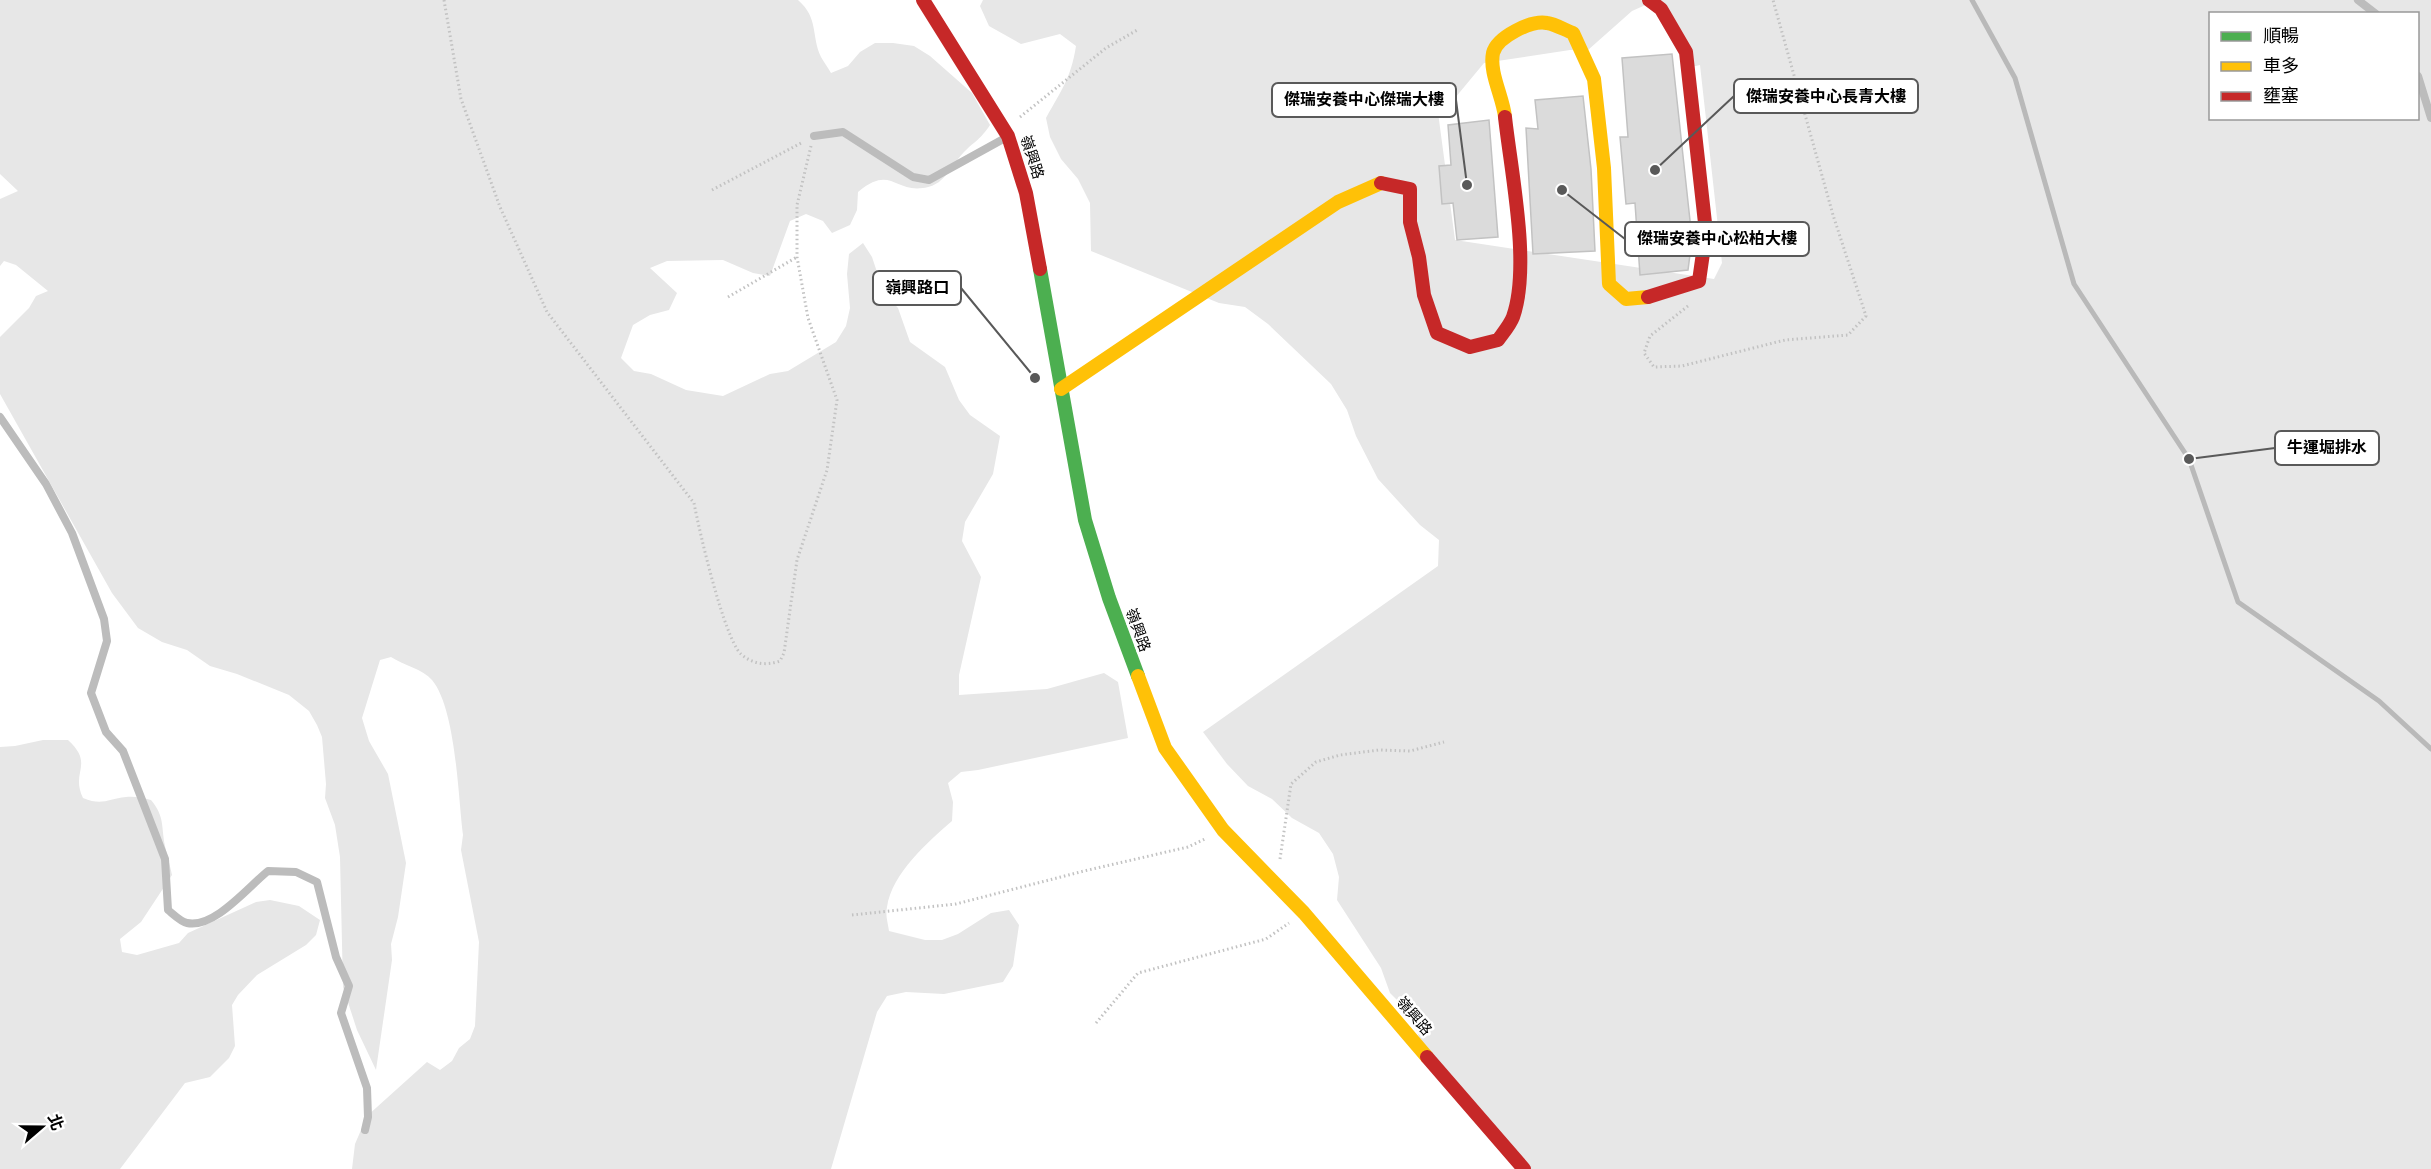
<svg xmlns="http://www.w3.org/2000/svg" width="2431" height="1169" viewBox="0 0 2431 1169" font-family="'Roboto Condensed','Noto Sans TC',sans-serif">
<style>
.green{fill:#e7e7e7;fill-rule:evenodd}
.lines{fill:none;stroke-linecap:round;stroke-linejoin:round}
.stream{stroke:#b9b9b9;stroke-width:5}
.building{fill:#dbdbdb;stroke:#c2c2c2;stroke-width:1.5}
.path{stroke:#c2c2c2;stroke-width:3;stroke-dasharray:1.5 3;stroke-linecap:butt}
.lane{stroke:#bcbcbc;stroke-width:8}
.fast{stroke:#4caf50;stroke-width:14}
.slow{stroke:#ffc107;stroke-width:14}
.jam{stroke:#c62828;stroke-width:14}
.labels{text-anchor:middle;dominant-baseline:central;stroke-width:5;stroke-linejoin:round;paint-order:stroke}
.street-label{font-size:15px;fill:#000;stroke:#fff}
.leader{fill:none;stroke:#595959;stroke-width:2}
.callout-dot{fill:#595959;stroke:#fff;stroke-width:2}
.callout{fill:#fff;stroke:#595959;stroke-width:2}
.callout-label{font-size:16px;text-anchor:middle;font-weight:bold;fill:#000}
</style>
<rect width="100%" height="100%" fill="#fff"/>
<path class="green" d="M 0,0 L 798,0 C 819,18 811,36 821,57 C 824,62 828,68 831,73 L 848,66 L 860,52 L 875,43 L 893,43 L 914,46 L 930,56 L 972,93 L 990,125 C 980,140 976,140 964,152 C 956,160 950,173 940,181 C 937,184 928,188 923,188 C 893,192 891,165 858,192 L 857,210 L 850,225 L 832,233 L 823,221 L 806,214 L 790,221 L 770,276 L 753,273 L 723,260 L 667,261 L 650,268 L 677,293 L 669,310 L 650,315 L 633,325 L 621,358 L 634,371 L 651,374 L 686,390 L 723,396 L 770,374 L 788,371 L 836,342 L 846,326 L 850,308 L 847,274 L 849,254 L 863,243 L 872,257 L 884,293 L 898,308 L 910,342 L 945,367 L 959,400 L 970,415 L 1000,436 L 993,474 L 965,522 L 962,541 L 981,577 L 959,675 L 959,695 L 1047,689 L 1104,673 L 1118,682 L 1128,738 L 978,770 L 961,772 L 948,783 L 953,802 L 952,821 C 928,842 892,873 887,907 C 885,915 888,923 889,931 L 925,940 L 942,940 L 958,934 L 991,913 L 1009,910 L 1019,925 L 1013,966 L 1003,982 L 944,994 L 906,992 L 887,996 L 877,1012 L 831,1169 L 352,1169 L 355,1144 L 367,1116 L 427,1062 L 440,1070 L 452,1061 L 459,1048 L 470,1039 L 475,1026 L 479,942 L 461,850 L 463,835 C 458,796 456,709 432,680 C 423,669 403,665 391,657 L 380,660 L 362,718 L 369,741 L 388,774 L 406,863 L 398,917 L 391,944 L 392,960 L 376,1070 L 357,1030 L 343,987 L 340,857 L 335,825 L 325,798 L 326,784 L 322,737 L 317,725 L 309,711 L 289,695 L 237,674 L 210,666 L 187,650 L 162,642 L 138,628 L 112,593 L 0,394 L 0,337 L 29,308 L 36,296 L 48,291 L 16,265 L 4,261 L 0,266 L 0,199 L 18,191 L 0,174 Z
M 983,0 L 2431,0 L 2431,1169 L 1527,1169 L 1420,1040 L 1411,1014 L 1390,993 L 1381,968 L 1337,900 L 1339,877 L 1333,854 L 1319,833 L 1292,818 L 1272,799 L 1248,786 L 1227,764 L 1203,732 L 1438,566 L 1439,540 L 1420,525 L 1378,479 L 1356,436 L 1347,410 L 1331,384 L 1268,324 L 1245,307 L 1219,303 L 1091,251 L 1090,203 L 1078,179 L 1061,159 L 1050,137 L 1046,118 C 1061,91 1071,78 1076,46 L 1060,34 L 1021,44 L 989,26 L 980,6 ZM 1650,3 L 1687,68 L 1700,65 L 1722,263 L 1714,279 L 1455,240 L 1437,105 L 1455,98 L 1484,63 L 1570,50 L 1588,50 L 1632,11 ZM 2210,14 L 2418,14 L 2418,118 L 2210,118 Z
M 43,740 L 68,740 C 95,765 70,771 83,798 C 102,806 108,799 126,797 C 134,796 143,798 151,800 C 165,817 161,826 165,846 C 167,856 170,865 172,875 L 141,922 L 120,939 L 122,952 L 137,955 L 179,943 L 188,933 L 256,902 L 270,900 L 299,906 L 320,920 L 316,935 L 306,945 L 257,975 L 238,995 L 232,1005 L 235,1046 L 229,1058 L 210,1077 L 185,1083 L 120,1169 L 0,1169 L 0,747 L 15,746 Z"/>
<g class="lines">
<path class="stream" d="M 1972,0 L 2015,78 L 2074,284 L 2189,459 L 2238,602 L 2379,701 L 2431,749"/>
</g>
<path class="building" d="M 1672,54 L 1692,239 L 1688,270 L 1640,275 L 1635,203 L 1626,204 L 1620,137 L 1628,137 L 1622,58 Z
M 1583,96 L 1591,169 L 1595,251 L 1533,254 L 1526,128 L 1538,129 L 1535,100 Z
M 1489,120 L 1498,237 L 1457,240 L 1453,203 L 1442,204 L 1439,166 L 1451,165 L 1448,125 Z"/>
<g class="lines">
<path class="path" d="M 444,0 L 461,99 L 500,207 L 547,312 L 694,503 C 699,530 724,638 741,654 C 752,664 766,666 780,661 L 784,653 L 797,560 L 827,470 L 837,400 L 808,318 L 797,257 L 797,205 L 811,146
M 1020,117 L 1106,48 L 1139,29
M 712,190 L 803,142
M 728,297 L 797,257
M 1688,306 L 1650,336 L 1644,353 L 1654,367 L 1682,366 L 1785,340 L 1848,335 L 1866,316 L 1833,215 L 1773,0
M 1280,859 L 1291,784 L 1316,762 L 1340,755 L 1379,750 L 1410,751 L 1444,742
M 852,915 L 956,904 L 1084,871 L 1188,847 L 1207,838
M 1096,1023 L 1138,973 L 1266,939 L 1289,923"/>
<path class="lane" d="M 2358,0 L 2376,14
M 2418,76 L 2431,118
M 814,136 L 843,132 L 913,177 L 929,180 L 1007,137
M 0,417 L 46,484 L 72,533 L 104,619 L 107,641 L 91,693 L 106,732 L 123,751 L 165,859 L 168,910 C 173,914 181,922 187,923 C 214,929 248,887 268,871 L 296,872 L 317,882 L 336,957 L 349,986 L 341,1013 L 367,1088 L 368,1117 L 365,1130"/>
<path class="fast" d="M 1040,269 L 1085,520 L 1109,598 L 1138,676"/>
<path class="slow" d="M 1505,117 C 1503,97 1489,73 1493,53 C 1497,37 1531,20 1547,23 C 1555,24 1565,30 1573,33 L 1594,79 L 1604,168 L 1609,284 L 1626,299 L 1648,297
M 1061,389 L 1338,202 L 1381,183
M 1138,676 L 1165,748 L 1223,830 L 1304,913 L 1427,1057"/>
<path class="jam" d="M 923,0 L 1008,136 L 1026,193 L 1040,269
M 1381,183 L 1410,189 L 1410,222 L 1419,257 L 1424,295 L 1437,333 L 1470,347 L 1498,340 C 1503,333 1510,325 1513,317 C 1531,266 1511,172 1505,117
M 1648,297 L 1699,281 L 1706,232 L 1686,52 L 1661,9 L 1649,0
M 1427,1057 L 1524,1169"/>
</g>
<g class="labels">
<g class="street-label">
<text transform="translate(1032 157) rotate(72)">嶺興路</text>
<text transform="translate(1138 630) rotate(70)">嶺興路</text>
<text transform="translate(1414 1016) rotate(49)">嶺興路</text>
</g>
</g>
<path class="leader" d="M1655 170L1734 96M1467 185L1456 100M1562 190L1625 239M1035 378L961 288M2189 459L2275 448"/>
<g class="callout-dot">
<circle cx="1655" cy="170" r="6"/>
<circle cx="1467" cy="185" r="6"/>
<circle cx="1562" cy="190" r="6"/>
<circle cx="1035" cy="378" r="6"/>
<circle cx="2189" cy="459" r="6"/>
</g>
<g class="callout">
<rect x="1734" y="79" width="184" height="34" rx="6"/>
<rect x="1272" y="83" width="184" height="34" rx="6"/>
<rect x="1625" y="222" width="184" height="34" rx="6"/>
<rect x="873" y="271" width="88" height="34" rx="6"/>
<rect x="2275" y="431" width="104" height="34" rx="6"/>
</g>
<g class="callout-label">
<text x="1826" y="102">傑瑞安養中心長青大樓</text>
<text x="1364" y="105">傑瑞安養中心傑瑞大樓</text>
<text x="1717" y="244">傑瑞安養中心松柏大樓</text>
<text x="917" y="293">嶺興路口</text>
<text x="2327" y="453">牛運堀排水</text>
</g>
<rect x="2209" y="12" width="210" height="108" fill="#ffffff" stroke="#999999" stroke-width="1.5"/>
<rect x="2221" y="32" width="30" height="9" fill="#4caf50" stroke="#999999" stroke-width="1.5"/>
<text x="2263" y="42" font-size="18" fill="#000000">順暢</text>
<rect x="2221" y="62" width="30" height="9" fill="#ffc107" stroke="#999999" stroke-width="1.5"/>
<text x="2263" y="72" font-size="18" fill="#000000">車多</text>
<rect x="2221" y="92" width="30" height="9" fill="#c62828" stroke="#999999" stroke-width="1.5"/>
<text x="2263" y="102" font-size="18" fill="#000000">壅塞</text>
<g transform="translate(42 1127) rotate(70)" stroke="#ffffff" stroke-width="4.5" paint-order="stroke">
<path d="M0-4.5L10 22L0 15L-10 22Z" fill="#000000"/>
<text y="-9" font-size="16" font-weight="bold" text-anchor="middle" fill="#000000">北</text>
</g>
</svg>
